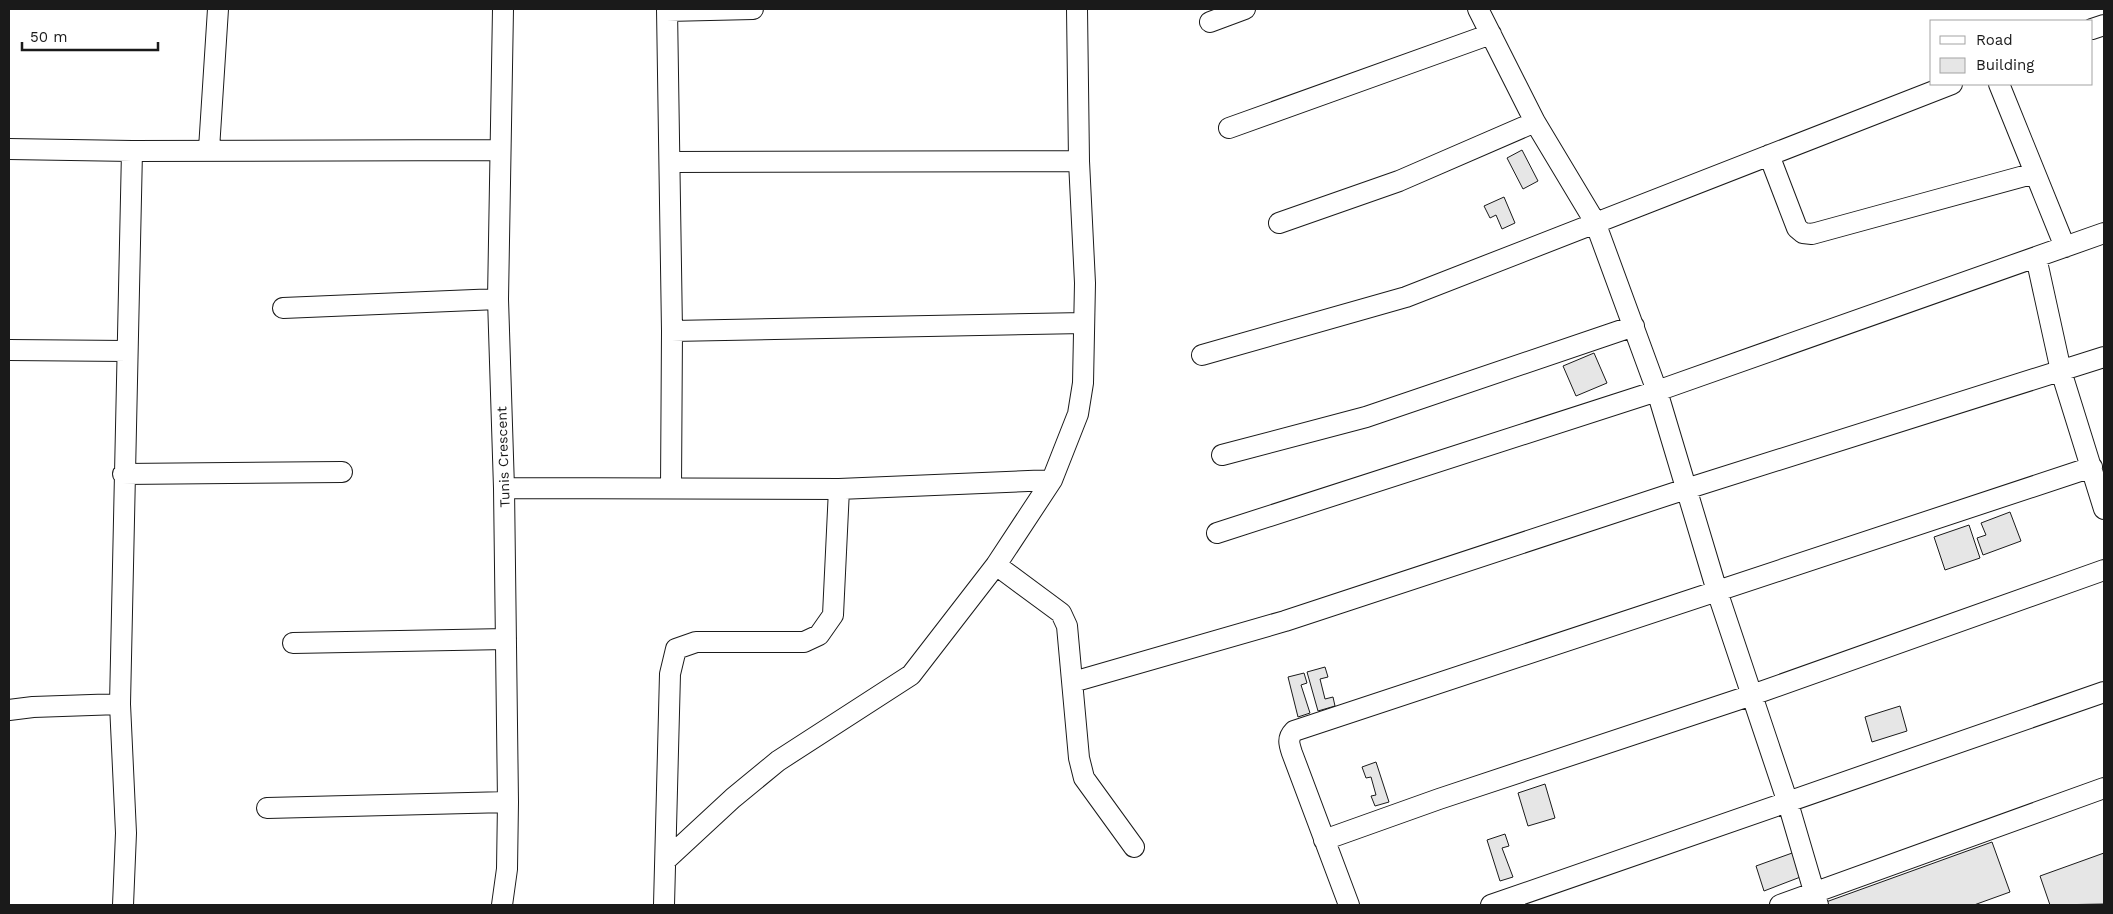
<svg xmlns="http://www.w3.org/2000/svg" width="2113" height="914" viewBox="0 0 2113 914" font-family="'Work Sans',sans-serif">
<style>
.building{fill:#e6e6e6;stroke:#1a1a1a}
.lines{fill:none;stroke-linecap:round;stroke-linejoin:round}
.minor-casing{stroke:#1a1a1a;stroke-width:22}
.minor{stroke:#fff;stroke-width:20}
.labels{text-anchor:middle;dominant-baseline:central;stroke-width:4;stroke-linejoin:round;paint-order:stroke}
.street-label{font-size:14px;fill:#1a1a1a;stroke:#fff}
</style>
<rect width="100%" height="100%" fill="#fff"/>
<path class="building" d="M 1522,150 L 1538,181 L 1523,189 L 1507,158 Z
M 1504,197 L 1515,223 L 1502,229 L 1496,215 L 1490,218 L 1484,206 Z
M 1594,353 L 1607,383 L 1576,396 L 1563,366 Z
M 2010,512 L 2021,541 L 1983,555 L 1977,538 L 1986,535 L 1981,523 Z
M 1969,525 L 1980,558 L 1945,570 L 1934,537 Z
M 1325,667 L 1328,677 L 1320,679 L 1325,699 L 1333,697 L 1335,706 L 1318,711 L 1307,672 Z
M 1304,673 L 1307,683 L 1301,685 L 1310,713 L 1298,717 L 1288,677 Z
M 1900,706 L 1907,731 L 1872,742 L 1865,717 Z
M 1376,762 L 1389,802 L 1375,806 L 1371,796 L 1376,795 L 1371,777 L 1366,778 L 1362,767 Z
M 1545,784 L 1555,818 L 1528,826 L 1518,793 Z
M 1505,834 L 1509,846 L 1502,848 L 1513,877 L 1500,881 L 1487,840 Z
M 1992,842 L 2010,892 L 1974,905 L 1827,905 L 1826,902 Z
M 1795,852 L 1803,876 L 1764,891 L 1756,866 Z
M 2104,853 L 2104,904 L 2050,905 L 2040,876 Z"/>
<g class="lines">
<g class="minor-casing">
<path id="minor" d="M 667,9 L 672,331 L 671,487
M 1478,9 L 1535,122 L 1595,222 L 1657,391 L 1717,591 L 1788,803 L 1818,905
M 667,11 L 753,9
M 1210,22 L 1245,9
M 2092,29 L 2104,25
M 1999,84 L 2065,247
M 1229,128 L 1491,34
M 9,149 L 132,151 L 499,150
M 209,149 L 218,9
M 1769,155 L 1797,228 L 1803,233 L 1812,234 L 2035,173
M 670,162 L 1079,161
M 1279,223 L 1399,181 L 1535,122
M 2036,257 L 2061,371 L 2104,509
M 283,308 L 498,299
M 672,331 L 1084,323
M 9,350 L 127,351
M 1202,355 L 1406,297 L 1952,84
M 1222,455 L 1366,417 L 1634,326
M 123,474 L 342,472
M 504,488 L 839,489 L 1052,480
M 1217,533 L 1657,391 L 2104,233
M 996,565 L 1061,613 L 1067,626 L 1079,758 L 1084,778 L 1134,847
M 293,643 L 506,639
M 1073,682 L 1285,621 L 1686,489 L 2104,357
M 9,710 L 33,707 L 120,704
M 267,808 L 508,802
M 1324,840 L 1439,799 L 1752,695 L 2104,570
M 666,860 L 733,798 L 778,761 L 911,675 L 996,565 L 1052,480 L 1078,414 L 1083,383 L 1085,283 L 1079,161 L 1077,9
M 123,905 L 126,833 L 120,704 L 132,151
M 502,905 L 507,869 L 508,802 L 504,488 L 498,299 L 503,9
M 664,905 L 670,674 L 676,649 L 696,642 L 804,642 L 819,635 L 833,615 L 839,489
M 1349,905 L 1292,753 C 1289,744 1287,738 1294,731 L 2092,467
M 1491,905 L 2104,692
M 1780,905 L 2104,788"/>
</g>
<use href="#minor" class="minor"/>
</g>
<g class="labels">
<g class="street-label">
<text transform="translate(503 457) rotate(-92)">Tunis Crescent</text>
</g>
</g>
<rect width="2113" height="914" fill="none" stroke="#1a1a1a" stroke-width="20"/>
<rect x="1930" y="20" width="162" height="65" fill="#ffffff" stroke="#a3a3a3"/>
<rect x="1940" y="36" width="25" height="8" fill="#ffffff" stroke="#a3a3a3"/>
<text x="1976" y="45" font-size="15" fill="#1a1a1a">Road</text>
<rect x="1940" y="58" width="25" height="15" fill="#e6e6e6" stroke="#a3a3a3"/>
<text x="1976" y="70" font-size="15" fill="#1a1a1a">Building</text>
<path d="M22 42v8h136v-8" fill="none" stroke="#1a1a1a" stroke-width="2.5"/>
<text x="30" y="42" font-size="15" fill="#1a1a1a" stroke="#ffffff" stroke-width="4" paint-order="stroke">50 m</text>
</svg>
